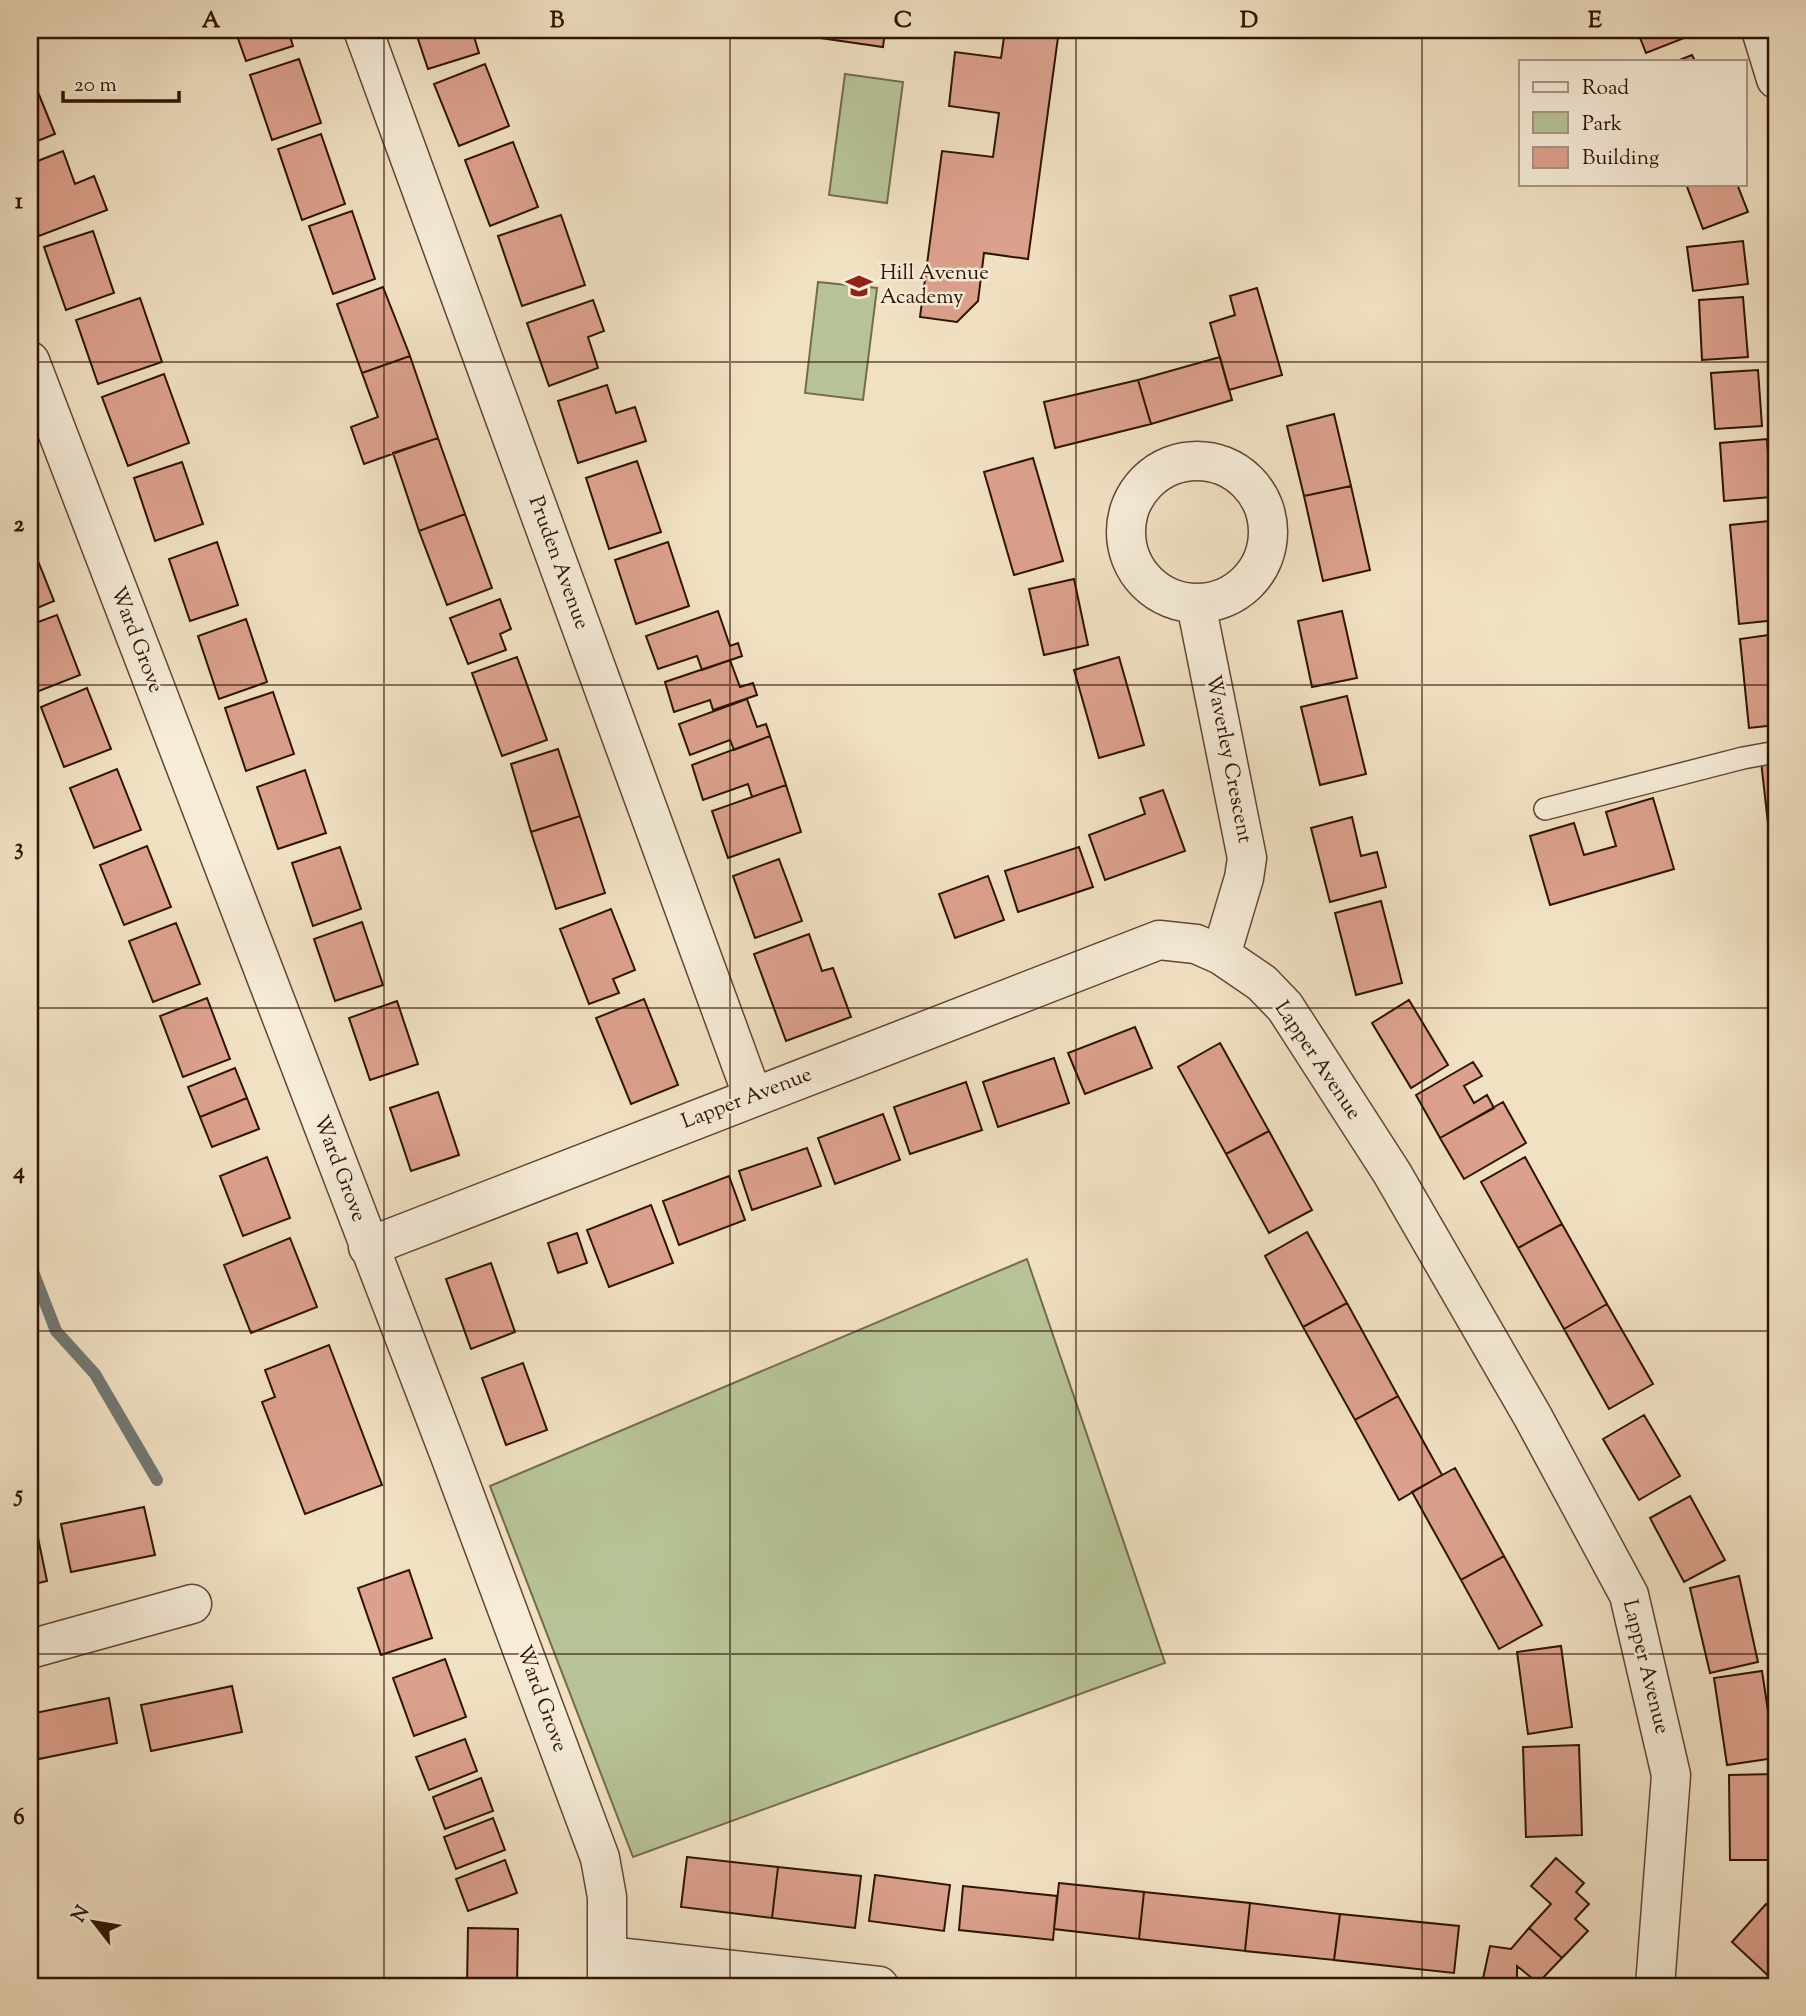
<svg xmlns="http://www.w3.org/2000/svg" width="1806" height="2016" viewBox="0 0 1806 2016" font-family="'Sorts Mill Goudy',serif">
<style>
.green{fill:#b7c396;stroke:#736b4d;stroke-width:2}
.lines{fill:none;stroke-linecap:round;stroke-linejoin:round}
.stream{stroke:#727873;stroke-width:12}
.building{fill:#dca18d;stroke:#2f1304;stroke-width:2}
.lane-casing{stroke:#604634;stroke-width:24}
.street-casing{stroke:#604634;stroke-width:41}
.lane{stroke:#f6ecd8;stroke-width:21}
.street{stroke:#f6ecd8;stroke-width:38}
.grid{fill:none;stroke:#2f1304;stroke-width:2;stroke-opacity:0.55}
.labels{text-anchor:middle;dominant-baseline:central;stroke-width:5;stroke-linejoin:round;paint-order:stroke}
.poi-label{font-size:21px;fill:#2f1304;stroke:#f6ecd8;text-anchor:start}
.street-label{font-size:21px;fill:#2f1304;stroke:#f6ecd8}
.neatline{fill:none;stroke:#2f1304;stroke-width:2.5}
.grid-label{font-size:23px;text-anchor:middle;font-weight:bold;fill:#2f1304}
</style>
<rect width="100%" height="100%" fill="#f1e1c3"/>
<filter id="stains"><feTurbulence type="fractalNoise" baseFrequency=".00286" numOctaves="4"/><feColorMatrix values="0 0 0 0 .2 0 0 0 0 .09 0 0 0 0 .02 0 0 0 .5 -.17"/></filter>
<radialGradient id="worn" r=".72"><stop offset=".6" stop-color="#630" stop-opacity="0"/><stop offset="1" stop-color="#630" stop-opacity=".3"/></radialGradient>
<path class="green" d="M 845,74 L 903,82 L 887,203 L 829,195 Z
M 818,282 L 877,288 L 863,400 L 805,393 Z
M 1027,1259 L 1165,1663 L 633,1857 L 490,1486 Z"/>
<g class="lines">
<path class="stream" d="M 30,1264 L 56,1331 L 95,1374 L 157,1480"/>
</g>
<path class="building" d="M 235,30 L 288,30 L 293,46 L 246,61 Z
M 415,30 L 472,30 L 479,53 L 428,69 Z
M 765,30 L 885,30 L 883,47 Z
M 1005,30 L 1059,30 L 1028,259 L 984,253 L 978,301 L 957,322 L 920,317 L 942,151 L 993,157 L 999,113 L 949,106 L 955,52 L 1001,58 Z
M 1637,30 L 1696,30 L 1697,33 L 1646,53 Z
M 1692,55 L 1695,61 L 1677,61 Z
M 299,59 L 321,123 L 272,140 L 250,75 Z
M 485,64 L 509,126 L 459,146 L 434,84 Z
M 33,80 L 55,134 L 30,144 L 30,81 Z
M 321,134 L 345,204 L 302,220 L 278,149 Z
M 513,142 L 538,207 L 490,226 L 465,160 Z
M 63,151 L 75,184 L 94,176 L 107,210 L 39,236 L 30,212 L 30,164 Z
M 1686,184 L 1737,184 L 1748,212 L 1703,229 Z
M 352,211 L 375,279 L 333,294 L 309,226 Z
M 561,215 L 585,285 L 522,306 L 498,236 Z
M 93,231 L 114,293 L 66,310 L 44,247 Z
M 1743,241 L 1748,284 L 1693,291 L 1687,247 Z
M 383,287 L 410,356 L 362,373 L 337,304 Z
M 1257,288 L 1282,375 L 1229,390 L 1210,323 L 1235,315 L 1230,296 Z
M 1743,297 L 1748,357 L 1702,360 L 1699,300 Z
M 140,298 L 162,362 L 98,384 L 76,320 Z
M 593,300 L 604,331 L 588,337 L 598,368 L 549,386 L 527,323 Z
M 410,356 L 438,438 L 364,464 L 351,427 L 378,417 L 362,373 Z
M 1220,357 L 1232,400 L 1151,424 L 1138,380 Z
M 1758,370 L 1762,426 L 1715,429 L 1711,373 Z
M 164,374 L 189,443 L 128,466 L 102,397 Z
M 1138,380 L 1151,424 L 1055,448 L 1044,402 Z
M 607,385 L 616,413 L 635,407 L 646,441 L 578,463 L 558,401 Z
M 1334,414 L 1351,486 L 1304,496 L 1287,426 Z
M 438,438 L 465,514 L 419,531 L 393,453 Z
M 1767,439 L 1771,497 L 1724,501 L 1720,443 Z
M 1033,458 L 1063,561 L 1014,575 L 984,472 Z
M 637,461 L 661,532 L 609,549 L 586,478 Z
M 182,462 L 203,524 L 155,541 L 134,478 Z
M 1351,486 L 1370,570 L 1323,581 L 1304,496 Z
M 465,514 L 492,588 L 447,605 L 419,531 Z
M 1769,521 L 1776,620 L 1739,624 L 1730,525 Z
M 30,541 L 54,601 L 30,611 Z
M 217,542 L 238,605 L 190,621 L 169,559 Z
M 668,542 L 689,606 L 636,624 L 615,560 Z
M 1074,579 L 1088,645 L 1044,655 L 1029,589 Z
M 500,599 L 511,629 L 500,634 L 506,650 L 468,664 L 450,618 Z
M 718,611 L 730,646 L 738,643 L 742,656 L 702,670 L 697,656 L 658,669 L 646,636 Z
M 1342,611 L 1357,678 L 1312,687 L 1298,621 Z
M 57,615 L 80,675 L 34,693 L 30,684 L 30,625 Z
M 246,619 L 267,682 L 219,699 L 198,636 Z
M 1776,634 L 1776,725 L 1749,728 L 1740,639 Z
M 517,657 L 547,740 L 502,756 L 472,673 Z
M 1119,657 L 1144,745 L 1099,758 L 1074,670 Z
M 730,660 L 740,687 L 753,683 L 757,695 L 713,710 L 710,700 L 674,712 L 665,682 Z
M 87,688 L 111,749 L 64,767 L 41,707 Z
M 273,692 L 294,754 L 246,771 L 225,708 Z
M 1347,696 L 1366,774 L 1320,785 L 1301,707 Z
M 747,699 L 757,727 L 766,724 L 770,736 L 734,750 L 730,740 L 690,755 L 679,724 Z
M 770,736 L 786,785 L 752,797 L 748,784 L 703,800 L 692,765 Z
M 558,749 L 580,816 L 531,832 L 511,764 Z
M 1776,759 L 1776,858 L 1772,859 L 1761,761 Z
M 117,769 L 141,830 L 94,848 L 70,788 Z
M 305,770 L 326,833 L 278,849 L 257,787 Z
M 786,785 L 801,832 L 728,858 L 712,811 Z
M 1163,790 L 1185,851 L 1105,880 L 1089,835 L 1145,814 L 1140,798 Z
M 1653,798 L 1674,869 L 1550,905 L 1530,836 L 1574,823 L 1584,855 L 1616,846 L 1606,812 Z
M 580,816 L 605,893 L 556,909 L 531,832 Z
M 1352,817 L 1361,856 L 1377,852 L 1386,887 L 1330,902 L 1311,828 Z
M 147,846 L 171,907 L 124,925 L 100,865 Z
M 340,847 L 361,909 L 313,926 L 292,863 Z
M 1079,847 L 1093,887 L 1018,912 L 1005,871 Z
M 779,859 L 802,921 L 755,938 L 733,876 Z
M 988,876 L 1004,920 L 955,938 L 939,894 Z
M 1381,901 L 1402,983 L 1356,995 L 1335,913 Z
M 611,909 L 635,970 L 613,979 L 619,993 L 589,1004 L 560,929 Z
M 362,922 L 383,985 L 335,1001 L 314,939 Z
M 176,923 L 200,984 L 153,1002 L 129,941 Z
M 809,934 L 822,971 L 833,968 L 851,1017 L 786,1041 L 754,954 Z
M 207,998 L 230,1059 L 183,1077 L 160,1016 Z
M 644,999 L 678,1085 L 631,1104 L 596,1018 Z
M 1409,1000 L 1448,1065 L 1411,1088 L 1372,1023 Z
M 397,1001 L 418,1064 L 370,1080 L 349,1018 Z
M 1135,1027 L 1152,1068 L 1085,1094 L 1068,1053 Z
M 1220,1043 L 1269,1131 L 1226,1154 L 1178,1067 Z
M 1054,1058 L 1069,1103 L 998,1127 L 983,1082 Z
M 1473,1062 L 1482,1076 L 1464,1086 L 1474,1103 L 1487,1095 L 1494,1108 L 1440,1138 L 1416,1095 Z
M 235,1068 L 247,1098 L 200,1117 L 188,1087 Z
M 966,1082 L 982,1130 L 910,1154 L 894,1107 Z
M 438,1092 L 459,1155 L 411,1171 L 390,1108 Z
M 247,1098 L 259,1129 L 212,1147 L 200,1117 Z
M 1503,1102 L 1526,1143 L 1464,1179 L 1440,1138 Z
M 883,1114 L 900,1160 L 835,1184 L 818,1138 Z
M 1269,1131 L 1312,1210 L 1269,1233 L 1226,1154 Z
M 807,1148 L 821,1186 L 752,1210 L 739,1171 Z
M 267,1157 L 290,1218 L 243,1236 L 220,1176 Z
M 1525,1157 L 1562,1224 L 1518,1248 L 1481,1182 Z
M 729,1176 L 745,1220 L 679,1245 L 663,1201 Z
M 651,1205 L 673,1263 L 609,1287 L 587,1230 Z
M 1562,1224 L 1607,1304 L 1564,1329 L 1518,1248 Z
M 1307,1232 L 1347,1303 L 1303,1327 L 1265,1256 Z
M 577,1233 L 587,1263 L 558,1273 L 548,1243 Z
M 290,1238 L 317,1307 L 251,1333 L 224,1265 Z
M 491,1263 L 515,1332 L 471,1349 L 446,1279 Z
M 1347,1303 L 1398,1396 L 1355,1420 L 1303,1327 Z
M 1607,1304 L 1653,1384 L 1609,1409 L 1564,1329 Z
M 329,1345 L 382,1485 L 305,1514 L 262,1402 L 275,1397 L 265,1370 Z
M 523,1363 L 547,1430 L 506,1445 L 482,1378 Z
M 1398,1396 L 1442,1475 L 1399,1500 L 1355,1420 Z
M 1644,1415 L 1680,1476 L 1639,1500 L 1603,1439 Z
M 1455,1468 L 1504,1556 L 1461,1580 L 1412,1492 Z
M 1690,1496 L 1725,1560 L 1684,1582 L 1650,1518 Z
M 144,1507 L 155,1555 L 71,1572 L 61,1524 Z
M 37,1533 L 47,1581 L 30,1585 L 30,1535 Z
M 1504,1556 L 1542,1625 L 1499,1649 L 1461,1580 Z
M 409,1570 L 432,1638 L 381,1655 L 358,1588 Z
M 1739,1576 L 1758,1662 L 1710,1673 L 1690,1588 Z
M 1561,1646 L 1572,1727 L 1528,1734 L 1517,1652 Z
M 445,1659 L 466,1717 L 414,1736 L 393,1678 Z
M 1762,1671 L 1775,1758 L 1727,1765 L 1714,1678 Z
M 232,1686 L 242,1732 L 151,1751 L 141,1705 Z
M 109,1698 L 117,1743 L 34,1760 L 30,1741 L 30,1714 Z
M 465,1739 L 477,1771 L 429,1790 L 416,1757 Z
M 1579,1745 L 1582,1835 L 1526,1837 L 1523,1747 Z
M 1776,1774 L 1776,1860 L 1730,1860 L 1729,1775 Z
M 481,1778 L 493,1811 L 445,1829 L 433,1797 Z
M 493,1818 L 505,1850 L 456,1869 L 444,1837 Z
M 687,1857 L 778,1867 L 772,1918 L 681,1907 Z
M 1556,1858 L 1584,1883 L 1576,1892 L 1589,1904 L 1575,1919 L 1588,1931 L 1562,1958 L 1529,1928 L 1551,1904 L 1531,1886 Z
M 505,1860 L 517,1893 L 468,1911 L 456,1879 Z
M 778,1867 L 861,1876 L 855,1928 L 772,1918 Z
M 875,1875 L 950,1885 L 944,1931 L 869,1921 Z
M 1059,1883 L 1144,1892 L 1139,1939 L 1054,1929 Z
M 963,1886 L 1057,1896 L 1053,1940 L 959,1930 Z
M 1144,1892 L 1250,1903 L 1245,1951 L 1139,1939 Z
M 1250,1903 L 1340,1914 L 1334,1960 L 1245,1951 Z
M 1766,1904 L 1776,1914 L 1776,1983 L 1732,1942 Z
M 1340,1914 L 1459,1926 L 1454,1973 L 1334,1960 Z
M 468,1928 L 518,1929 L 517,1986 L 467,1986 Z
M 1529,1928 L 1562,1958 L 1538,1983 L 1517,1966 L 1517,1985 L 1482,1983 L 1490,1946 L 1511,1949 Z"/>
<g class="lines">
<g class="lane-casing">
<path id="lane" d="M 1545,809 L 1743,758 L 1776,752"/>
</g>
<g class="street-casing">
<path id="street" d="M 363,30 L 753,1097
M 1761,30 L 1776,79
M 30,361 L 450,1456 L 600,1858 L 607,1897 L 607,1986
M1126 532a71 71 0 1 1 142 0a71 71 0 1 1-142 0Z
M 1196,604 L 1247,858 L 1244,878 L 1221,955
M 368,1247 L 1159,940 L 1196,944 L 1221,955 L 1262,983 L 1285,1007 L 1392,1173 L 1533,1417 L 1629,1595 L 1671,1775 L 1655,1986
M 30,1649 L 192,1604
M 608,1956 L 879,1986"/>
</g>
<use href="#lane" class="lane"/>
<use href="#street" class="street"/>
</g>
<path class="grid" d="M 384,30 L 384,1986M 730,30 L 730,1986M 1076,30 L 1076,1986M 1422,30 L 1422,1986M 30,362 L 1776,362M 30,685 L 1776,685M 30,1008 L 1776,1008M 30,1331 L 1776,1331M 30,1654 L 1776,1654"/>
<defs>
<g id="school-bare" transform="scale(2.1)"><path d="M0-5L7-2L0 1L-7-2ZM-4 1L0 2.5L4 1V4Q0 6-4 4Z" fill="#8f2418" stroke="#f6ecd8" stroke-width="2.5" paint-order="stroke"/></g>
</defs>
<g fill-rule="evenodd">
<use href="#school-bare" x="859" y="286"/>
</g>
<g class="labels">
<g class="poi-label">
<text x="880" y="274">Hill Avenue<tspan x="880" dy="24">Academy</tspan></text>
</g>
<g class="street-label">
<text transform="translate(558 563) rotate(70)">Pruden Avenue</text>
<text transform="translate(136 640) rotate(69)">Ward Grove</text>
<text transform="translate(1228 759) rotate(79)">Waverley Crescent</text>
<text transform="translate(1317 1061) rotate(56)">Lapper Avenue</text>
<text transform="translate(747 1099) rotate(-21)">Lapper Avenue</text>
<text transform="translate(339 1169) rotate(69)">Ward Grove</text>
<text transform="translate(1645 1667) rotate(76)">Lapper Avenue</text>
<text transform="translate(541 1699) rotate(70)">Ward Grove</text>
</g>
</g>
<rect width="1806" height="2016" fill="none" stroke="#f1e1c3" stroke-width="77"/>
<rect x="1519" y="60" width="228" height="126" fill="#f6ecd8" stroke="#a69583" stroke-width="2"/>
<rect x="1533" y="82" width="35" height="10" fill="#f6ecd8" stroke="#a69583" stroke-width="2"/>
<text x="1582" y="94" font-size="21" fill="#2f1304">Road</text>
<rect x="1533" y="112" width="35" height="21" fill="#b7c396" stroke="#a69583" stroke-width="2"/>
<text x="1582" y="130" font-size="21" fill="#2f1304">Park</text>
<rect x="1533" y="147" width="35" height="21" fill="#dca18d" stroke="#a69583" stroke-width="2"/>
<text x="1582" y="164" font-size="21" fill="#2f1304">Building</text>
<g transform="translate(94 1922) rotate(301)" stroke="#f6ecd8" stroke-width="5" paint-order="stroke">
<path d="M0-5L12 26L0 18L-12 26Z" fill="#2f1304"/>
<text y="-10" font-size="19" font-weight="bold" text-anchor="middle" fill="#2f1304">N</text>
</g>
<path d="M63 91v10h116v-10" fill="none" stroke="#2f1304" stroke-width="3.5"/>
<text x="74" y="91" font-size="21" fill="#2f1304" stroke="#f6ecd8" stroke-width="5" paint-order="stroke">20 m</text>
<rect x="38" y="38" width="1730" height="1940" class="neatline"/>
<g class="grid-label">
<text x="211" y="27">A</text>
<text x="557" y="27">B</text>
<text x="903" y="27">C</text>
<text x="1249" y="27">D</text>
<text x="1595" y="27">E</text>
<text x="19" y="208">1</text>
<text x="19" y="531">2</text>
<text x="19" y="854">3</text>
<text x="19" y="1178">4</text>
<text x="19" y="1501">5</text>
<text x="19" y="1824">6</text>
</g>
<rect width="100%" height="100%" filter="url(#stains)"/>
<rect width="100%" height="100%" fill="url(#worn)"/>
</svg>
